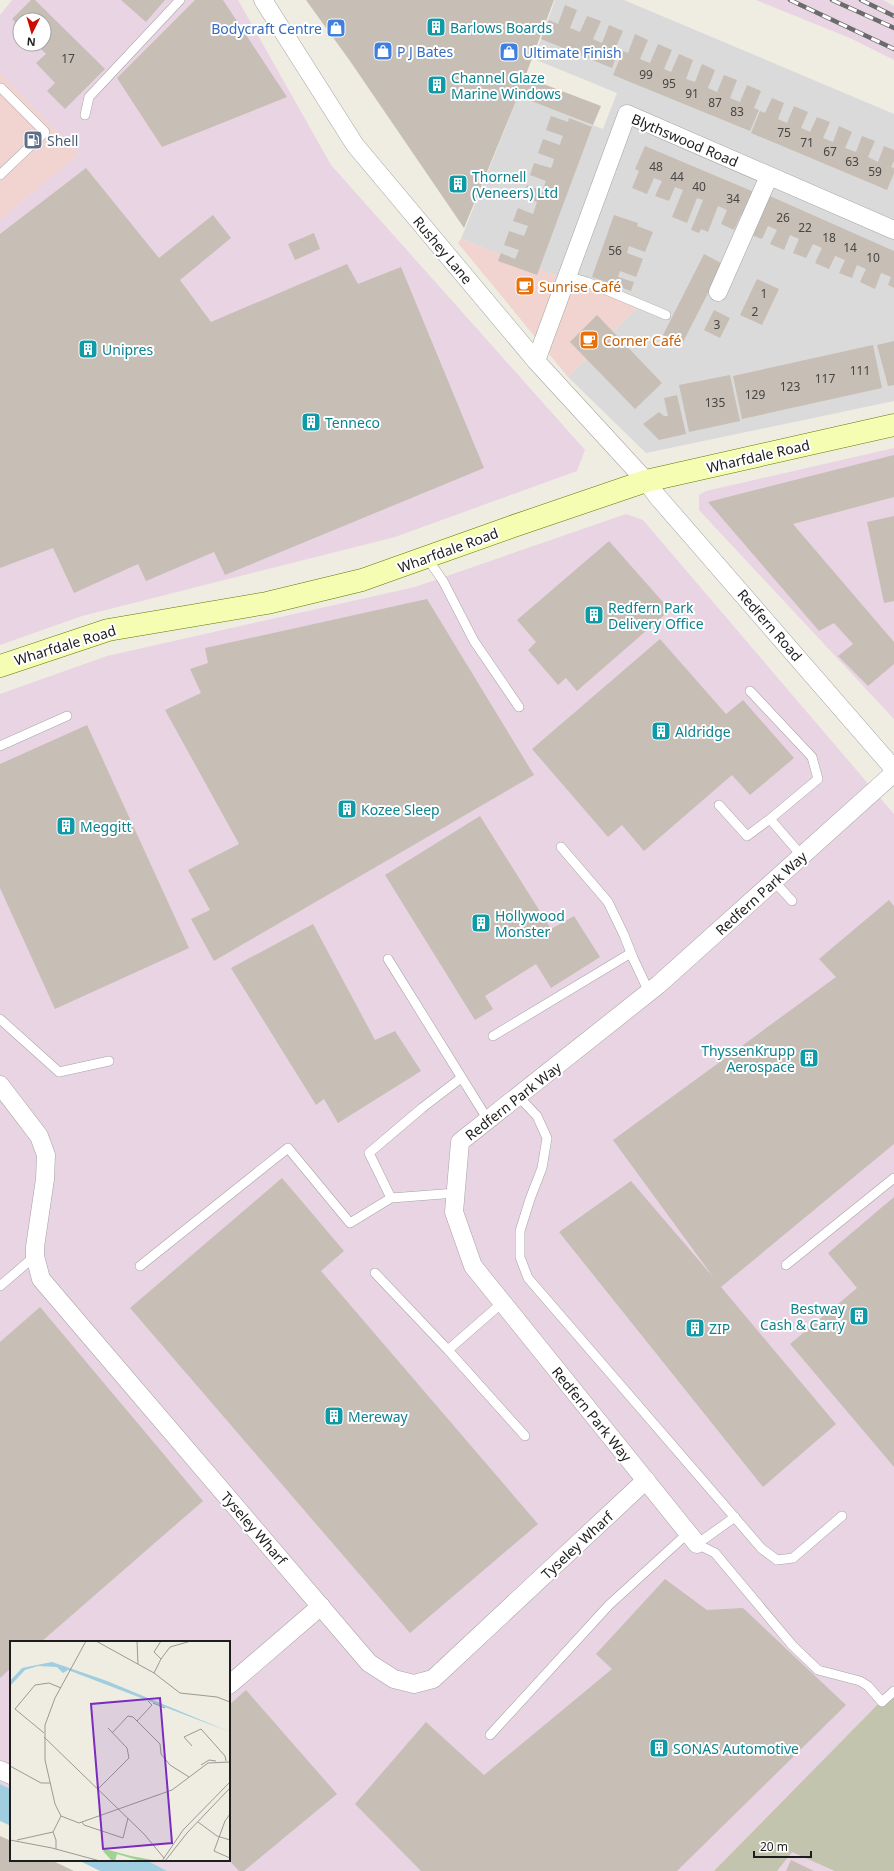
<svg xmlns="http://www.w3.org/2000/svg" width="894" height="1871" viewBox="0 0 894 1871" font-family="'Noto Sans',sans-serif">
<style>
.residential{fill:#dbdada}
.commercial{fill:#f1d3d0}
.industrial{fill:#e9d4e3;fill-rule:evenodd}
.construction{fill:#c2c4ad}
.water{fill:#a0cddf}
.building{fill:#c7beb5}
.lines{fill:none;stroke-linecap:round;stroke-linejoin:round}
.lane-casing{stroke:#a4a4a4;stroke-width:10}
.street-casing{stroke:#a4a4a4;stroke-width:19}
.secondary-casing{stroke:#647800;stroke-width:23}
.lane{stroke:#fff;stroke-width:9}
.street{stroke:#fff;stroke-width:18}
.secondary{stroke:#f4fdb2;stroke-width:22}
.rail-casing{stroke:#6b6b6b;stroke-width:4.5}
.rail{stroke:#fff;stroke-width:3;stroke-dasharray:9;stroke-linecap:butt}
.labels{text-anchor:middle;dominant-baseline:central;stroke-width:4;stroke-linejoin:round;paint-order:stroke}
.number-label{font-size:12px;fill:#484543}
.culture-label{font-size:14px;fill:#0d838f;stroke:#fff;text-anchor:start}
.shop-label{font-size:14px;fill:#366cbe;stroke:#fff;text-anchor:start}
.service-label{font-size:14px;fill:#4e5e75;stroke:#fff;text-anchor:start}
.street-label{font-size:14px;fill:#1d1d1d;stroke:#fff}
.food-label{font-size:14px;fill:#c56008;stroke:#fff;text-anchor:start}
.inset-road{fill:none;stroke:#9b9993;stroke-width:1}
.view{fill:#7b2cbf;fill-opacity:0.15;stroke:#7b2cbf;stroke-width:2}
.inset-edge{fill:none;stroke:#1d1d1d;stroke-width:2}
</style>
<rect width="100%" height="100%" fill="#efece2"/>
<path class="residential" d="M 555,0 L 624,0 L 894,114 L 894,401 L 646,453 L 568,377 L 638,307 L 461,239 L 518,96 L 603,129 L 617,93 L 534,59 Z"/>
<path class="commercial" d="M 0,73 L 79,154 L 0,220 Z
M 461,239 L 638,307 L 568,377 L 458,243 Z"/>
<path class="industrial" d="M 12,0 L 238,0 L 331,165 L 585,450 L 577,471 L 395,537 L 82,616 L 0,645 L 0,220 L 79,154 L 0,73 L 0,15 ZM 20,20 L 44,20 L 44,44 L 20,44 Z
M 756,0 L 883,0 L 894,6 L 894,60 L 850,38 Z
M 894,448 L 894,719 L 699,510 L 699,495 L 706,491 Z
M 626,514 L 643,520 L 894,814 L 894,1871 L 167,1871 L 146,1860 L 229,1860 L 229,1642 L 11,1642 L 11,1789 L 0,1784 L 0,694 L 107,656 L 415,587 Z"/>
<path class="construction" d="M 894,1688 L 894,1871 L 835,1871 L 792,1852 L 777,1871 L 714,1871 Z"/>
<path class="water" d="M 0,1784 L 11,1789 L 11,1826 L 0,1821 Z
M 78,1860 L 146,1860 L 167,1871 L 100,1871 Z"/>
<path class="building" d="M 31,0 L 35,0 L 105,69 L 65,109 L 47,91 L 55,83 L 36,63 L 46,54 L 36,44 L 44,44 L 44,20 L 20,20 L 20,27 L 12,19 Z
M 121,0 L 165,0 L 146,22 Z
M 195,0 L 223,0 L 287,97 L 162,147 L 117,78 Z
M 306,0 L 554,0 L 525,77 L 601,106 L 593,125 L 518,96 L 464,228 L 350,61 Z
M 565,5 L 577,10 L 570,28 L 580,32 L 587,16 L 601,21 L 593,39 L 602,43 L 609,25 L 623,31 L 616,47 L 619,49 L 612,68 L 541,39 L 549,20 L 558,24 Z
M 635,34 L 648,40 L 640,59 L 650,63 L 658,44 L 672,50 L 664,69 L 671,72 L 679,54 L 693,60 L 686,79 L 695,82 L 702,64 L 715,70 L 708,88 L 717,92 L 724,75 L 737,80 L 730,98 L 740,102 L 747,85 L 761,91 L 754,108 L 759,110 L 750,131 L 613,75 L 623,51 L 628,53 Z
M 772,98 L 784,103 L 778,119 L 787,123 L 794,106 L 808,112 L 801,128 L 806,130 L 810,132 L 817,117 L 830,122 L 823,138 L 833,142 L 839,126 L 852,132 L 845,148 L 856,152 L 862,136 L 875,141 L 868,157 L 878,162 L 884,146 L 894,150 L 894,161 L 891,167 L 894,168 L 894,173 L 887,190 L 751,133 L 760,111 L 765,113 Z
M 551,116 L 568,122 L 569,118 L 592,127 L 537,275 L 498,261 L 501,253 L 515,259 L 519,250 L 504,245 L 509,231 L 524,236 L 528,226 L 513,221 L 518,208 L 533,214 L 537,202 L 523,197 L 527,185 L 542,191 L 546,181 L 530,175 L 534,163 L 551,168 L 553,163 L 554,159 L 538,153 L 543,139 L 560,145 L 561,141 L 563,136 L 546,130 Z
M 645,146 L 754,192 L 744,216 L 741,215 L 734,230 L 721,224 L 727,210 L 718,206 L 708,232 L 701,229 L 699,233 L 691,230 L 703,200 L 697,198 L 687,223 L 672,217 L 683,190 L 675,187 L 669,201 L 655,196 L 662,181 L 654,178 L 647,194 L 632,188 L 639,171 L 635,169 Z
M 86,168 L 159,258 L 213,215 L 231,238 L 180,280 L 211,322 L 347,264 L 358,284 L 401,267 L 484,468 L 225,575 L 214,552 L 146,581 L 138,564 L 74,593 L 53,548 L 0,568 L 0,234 Z
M 763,193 L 894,251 L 894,288 L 888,285 L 891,277 L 881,273 L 875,289 L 860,282 L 866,269 L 857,265 L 852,278 L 839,273 L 845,260 L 835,256 L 829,269 L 815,263 L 822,248 L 813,244 L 806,258 L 793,253 L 799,239 L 790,235 L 784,250 L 770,244 L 777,230 L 768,226 L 762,239 L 749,234 Z
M 614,215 L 638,223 L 637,226 L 653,232 L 645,252 L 629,246 L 627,253 L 643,259 L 636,277 L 620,271 L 618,277 L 634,282 L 631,291 L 592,277 Z
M 314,233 L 320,249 L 295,260 L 288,244 Z
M 704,254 L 723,264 L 682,344 L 663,335 Z
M 757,279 L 779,289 L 762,325 L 740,315 Z
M 714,310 L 730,318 L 720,338 L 704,330 Z
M 597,315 L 662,383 L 635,409 L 570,342 Z
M 894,341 L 894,385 L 888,386 L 877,345 Z
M 873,345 L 882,388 L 742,419 L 733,376 Z
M 730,375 L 740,421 L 689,432 L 679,385 Z
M 677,395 L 686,434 L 659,440 L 643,424 L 659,412 L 664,416 L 668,416 L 664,398 Z
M 894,455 L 894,497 L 793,524 L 894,642 L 894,664 L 868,686 L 838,656 L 853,644 L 834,623 L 819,631 L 708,502 Z
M 894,516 L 894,601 L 884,603 L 867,522 Z
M 609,541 L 670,610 L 577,691 L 566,678 L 558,685 L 528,650 L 536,642 L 517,620 Z
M 427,599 L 534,775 L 214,961 L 191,919 L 210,910 L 188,870 L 239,844 L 165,710 L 201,693 L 190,669 L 208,663 L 205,648 Z
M 660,639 L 726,714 L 743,700 L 794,758 L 750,795 L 732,775 L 644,851 L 622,825 L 608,837 L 532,749 Z
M 87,725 L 189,948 L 55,1009 L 0,888 L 0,764 Z
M 480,816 L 551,929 L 574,916 L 600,957 L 551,988 L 536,964 L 485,996 L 493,1009 L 475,1020 L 385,875 Z
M 889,900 L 894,906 L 894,1144 L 721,1287 L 836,1424 L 763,1487 L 559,1232 L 631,1181 L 714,1278 L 613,1140 L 836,977 L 819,959 Z
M 313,924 L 375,1040 L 395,1031 L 421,1071 L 338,1123 L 324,1099 L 316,1105 L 231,968 Z
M 282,1178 L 344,1251 L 321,1271 L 538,1524 L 410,1633 L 130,1308 Z
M 894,1197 L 894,1467 L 790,1344 L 857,1288 L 828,1253 Z
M 40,1307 L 203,1501 L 41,1642 L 11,1642 L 11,1668 L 0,1678 L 0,1342 Z
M 665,1579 L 707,1610 L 743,1608 L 846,1705 L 677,1871 L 421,1871 L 355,1804 L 426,1722 L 484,1775 L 612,1669 L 596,1654 Z
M 246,1690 L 337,1794 L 244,1871 L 239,1871 L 229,1860 L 229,1705 Z
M 0,1836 L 11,1841 L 11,1860 L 51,1860 L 74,1871 L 0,1871 Z
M 791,1860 L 814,1871 L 786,1871 Z"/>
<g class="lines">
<g class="lane-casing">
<path id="lane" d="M 85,115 L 89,97 L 180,0
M 0,175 L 45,132 L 1,88
M 567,276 L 587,282 L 666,315
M 427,558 L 443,581 L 474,641 L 519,707
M 750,691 L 812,757 L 818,779 L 770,819 L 802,856
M 0,746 L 67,716
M 719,805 L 747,836 L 770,819
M 561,847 L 608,902 L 624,935 L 633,958 L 649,992
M 774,881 L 792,901
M 388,959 L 488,1120
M 0,1019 L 59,1072 L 109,1061
M 493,1036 L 631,953
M 518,1096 L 537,1116 L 547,1138 L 542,1168 L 530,1199 L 520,1231 L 520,1257 L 528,1278 L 762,1549 L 777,1560 L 793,1558 L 842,1516
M 391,1198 L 369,1153 L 422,1108 L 461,1078
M 786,1265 L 894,1178
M 140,1266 L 288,1148 L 350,1223 L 391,1198 L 456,1193
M 375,1273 L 448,1350
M 0,1286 L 35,1256
M 503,1302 L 448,1350 L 525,1436
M 697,1544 L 715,1553 L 792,1645 L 818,1670 L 860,1681 L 868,1686 L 882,1702 L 894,1691
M 697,1544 L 735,1517
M 490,1735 L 609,1605 L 688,1533"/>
</g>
<g class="street-casing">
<path id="street" d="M 263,0 L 355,145 L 536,361 L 646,481 L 657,496 L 894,769
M 718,292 L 769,176
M 536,361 L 627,114 L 894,230
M 0,1085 L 39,1136 L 46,1155 L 45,1179 L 35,1247 L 35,1256 L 41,1279 L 369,1663 L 394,1679 L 414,1684 L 433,1679 L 646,1480
M 697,1544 L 473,1266 L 454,1212 L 460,1142 L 658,985 L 894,773
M 229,1685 L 321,1606
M 0,1770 L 11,1775"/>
</g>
<g class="secondary-casing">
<path id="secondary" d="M 0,666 L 108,630 L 267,603 L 362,580 L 511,527 L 646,481 L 894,425"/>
</g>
<use href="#lane" class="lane"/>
<use href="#street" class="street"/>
<use href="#secondary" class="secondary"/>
<g class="rail-casing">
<path id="rail" d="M 790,0 L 894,49
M 832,0 L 894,28
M 861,0 L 894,16"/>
</g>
<use href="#rail" class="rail"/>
</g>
<defs>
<g id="building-square" transform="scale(1)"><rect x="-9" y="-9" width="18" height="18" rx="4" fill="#0f9aa8" stroke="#fff"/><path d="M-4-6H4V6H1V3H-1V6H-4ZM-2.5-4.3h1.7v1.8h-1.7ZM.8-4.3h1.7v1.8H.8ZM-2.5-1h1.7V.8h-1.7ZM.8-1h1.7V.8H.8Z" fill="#fff"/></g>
<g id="shop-square" transform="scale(1)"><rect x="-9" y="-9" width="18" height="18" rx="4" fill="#3f7fe0" stroke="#fff"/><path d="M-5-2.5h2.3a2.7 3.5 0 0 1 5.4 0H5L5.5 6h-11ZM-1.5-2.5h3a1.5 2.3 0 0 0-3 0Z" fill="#fff"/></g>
<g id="fuel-square" transform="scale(1)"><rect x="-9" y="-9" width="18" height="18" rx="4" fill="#5c6f8a" stroke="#fff"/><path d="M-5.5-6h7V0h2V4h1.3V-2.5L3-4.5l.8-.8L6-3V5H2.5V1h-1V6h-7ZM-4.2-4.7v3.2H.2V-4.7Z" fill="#fff"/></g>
<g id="cafe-square" transform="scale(1)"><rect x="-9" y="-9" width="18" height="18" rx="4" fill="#e8710a" stroke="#fff"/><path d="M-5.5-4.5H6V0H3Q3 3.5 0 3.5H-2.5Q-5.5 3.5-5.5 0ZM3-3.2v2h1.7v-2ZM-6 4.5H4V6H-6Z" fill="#fff"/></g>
</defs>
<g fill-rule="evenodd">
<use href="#building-square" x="436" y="27"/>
<use href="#shop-square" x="336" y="28"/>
<use href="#shop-square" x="383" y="51"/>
<use href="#shop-square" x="509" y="52"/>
<use href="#building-square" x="437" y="85"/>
<use href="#fuel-square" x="33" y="140"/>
<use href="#building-square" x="458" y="184"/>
<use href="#cafe-square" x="525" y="286"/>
<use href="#cafe-square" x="589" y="340"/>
<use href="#building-square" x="88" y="349"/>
<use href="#building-square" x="311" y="422"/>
<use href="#building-square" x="594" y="615"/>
<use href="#building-square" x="661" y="731"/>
<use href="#building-square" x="347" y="809"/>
<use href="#building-square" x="66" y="826"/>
<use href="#building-square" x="481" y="923"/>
<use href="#building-square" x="809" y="1058"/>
<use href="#building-square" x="859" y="1316"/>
<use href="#building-square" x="695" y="1328"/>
<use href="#building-square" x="334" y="1416"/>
<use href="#building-square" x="659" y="1748"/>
</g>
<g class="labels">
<g class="number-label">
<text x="68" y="58">17</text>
<text x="646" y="74">99</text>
<text x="669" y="83">95</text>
<text x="692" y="93">91</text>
<text x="715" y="102">87</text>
<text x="737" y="111">83</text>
<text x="784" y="132">75</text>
<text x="807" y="142">71</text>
<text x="830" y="151">67</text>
<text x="852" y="161">63</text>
<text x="656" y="166">48</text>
<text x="875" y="171">59</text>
<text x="677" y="176">44</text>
<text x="699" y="186">40</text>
<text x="733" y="198">34</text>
<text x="783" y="217">26</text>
<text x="805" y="227">22</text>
<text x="829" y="237">18</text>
<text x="850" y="247">14</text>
<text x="615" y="250">56</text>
<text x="873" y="257">10</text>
<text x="764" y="293">1</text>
<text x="755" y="311">2</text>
<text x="717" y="324">3</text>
<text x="860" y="370">111</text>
<text x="825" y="378">117</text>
<text x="790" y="386">123</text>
<text x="755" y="394">129</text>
<text x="715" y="402">135</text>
</g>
<g class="culture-label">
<text x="450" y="27">Barlows Boards</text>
<text x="451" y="77">Channel Glaze<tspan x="451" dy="16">Marine Windows</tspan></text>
<text x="472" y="176">Thornell<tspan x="472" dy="16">(Veneers) Ltd</tspan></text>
<text x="102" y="349">Unipres</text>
<text x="325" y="422">Tenneco</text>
<text x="608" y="607">Redfern Park<tspan x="608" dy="16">Delivery Office</tspan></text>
<text x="675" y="731">Aldridge</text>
<text x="361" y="809">Kozee Sleep</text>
<text x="80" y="826">Meggitt</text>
<text x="495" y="915">Hollywood<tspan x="495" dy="16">Monster</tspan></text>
<text x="795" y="1050" text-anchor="end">ThyssenKrupp<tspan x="795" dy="16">Aerospace</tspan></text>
<text x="845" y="1308" text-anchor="end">Bestway<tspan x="845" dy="16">Cash &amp; Carry</tspan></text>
<text x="709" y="1328">ZIP</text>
<text x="348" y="1416">Mereway</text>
<text x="673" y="1748">SONAS Automotive</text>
</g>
<g class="shop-label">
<text x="322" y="28" text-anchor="end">Bodycraft Centre</text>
<text x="397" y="51">P J Bates</text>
<text x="523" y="52">Ultimate Finish</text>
</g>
<g class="service-label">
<text x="47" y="140">Shell</text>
</g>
<g class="street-label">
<text transform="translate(685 140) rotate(23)">Blythswood Road</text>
<text transform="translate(443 250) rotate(50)">Rushey Lane</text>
<text transform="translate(758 456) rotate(-13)">Wharfdale Road</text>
<text transform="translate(448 550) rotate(-20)">Wharfdale Road</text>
<text transform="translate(770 625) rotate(49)">Redfern Road</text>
<text transform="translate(65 645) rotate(-17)">Wharfdale Road</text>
<text transform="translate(761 893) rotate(-42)">Redfern Park Way</text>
<text transform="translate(513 1101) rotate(-38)">Redfern Park Way</text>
<text transform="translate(592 1414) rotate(51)">Redfern Park Way</text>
<text transform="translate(254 1528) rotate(49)">Tyseley Wharf</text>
<text transform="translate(577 1545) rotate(-43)">Tyseley Wharf</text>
</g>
<g class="food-label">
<text x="539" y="286">Sunrise Café</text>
<text x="603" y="340">Corner Café</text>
</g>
</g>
<g transform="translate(10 1641)">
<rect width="220" height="220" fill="#efece2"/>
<path d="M 95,208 L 121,215 L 148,220 L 131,220 L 107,213 L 105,220 L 102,220 L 93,210 Z" fill="#a2d194"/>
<path d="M 42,21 L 97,40 L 220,91 L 58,29 L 53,32 L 47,26 L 28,25 L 15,29 L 0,45 L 0,40 L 12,27 Z" fill="#a0cddf"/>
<path class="inset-road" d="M 86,0 L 144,32 L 170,52 L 207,56 L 220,61M 127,0 L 128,23M 151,0 L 144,11 L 151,18M 144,32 L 151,18 L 160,6 L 181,0M 143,62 L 155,67M 127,80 L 142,64 L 138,60M 34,92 L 5,68 L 25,44 L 39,42 L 51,47M 102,92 L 118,75 L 123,76 L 150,103 L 151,113 L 160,124 L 179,136M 34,96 L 134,193 L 154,217M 182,105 L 174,96 L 191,88 L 215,115 L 216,120M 191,124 L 199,119 L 206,120M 0,125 L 31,142 L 40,142M 88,148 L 119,117 L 117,107 L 98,87M 220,173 L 215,180 L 204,210 L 220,217M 51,175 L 45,163 L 35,119 L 35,84 L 45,57 L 76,0M 72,181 L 74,184 L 113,197 L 118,177M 188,181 L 207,195 L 220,199M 43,191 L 51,175 L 69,182 L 162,149 L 198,122 L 220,121M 43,191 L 46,199 L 46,208M 0,199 L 42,207 L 90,220M 7,199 L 43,191M 152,220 L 173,189 L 220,141M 155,220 L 177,192 L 220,147"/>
<path class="view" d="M 150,57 L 162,202 L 93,208 L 81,63 Z"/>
<rect width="220" height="220" class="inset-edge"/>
</g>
<g transform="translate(32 32) rotate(185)"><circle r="19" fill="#ffffff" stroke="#a5a5a5"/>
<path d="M0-3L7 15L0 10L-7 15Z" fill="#ca0d00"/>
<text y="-6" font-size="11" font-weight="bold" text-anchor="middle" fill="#1d1d1d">N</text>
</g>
<path d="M754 1851v6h57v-6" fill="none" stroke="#1d1d1d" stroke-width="2"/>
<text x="760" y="1851" font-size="12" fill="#1d1d1d" stroke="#ffffff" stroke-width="3" paint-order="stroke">20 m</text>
</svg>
